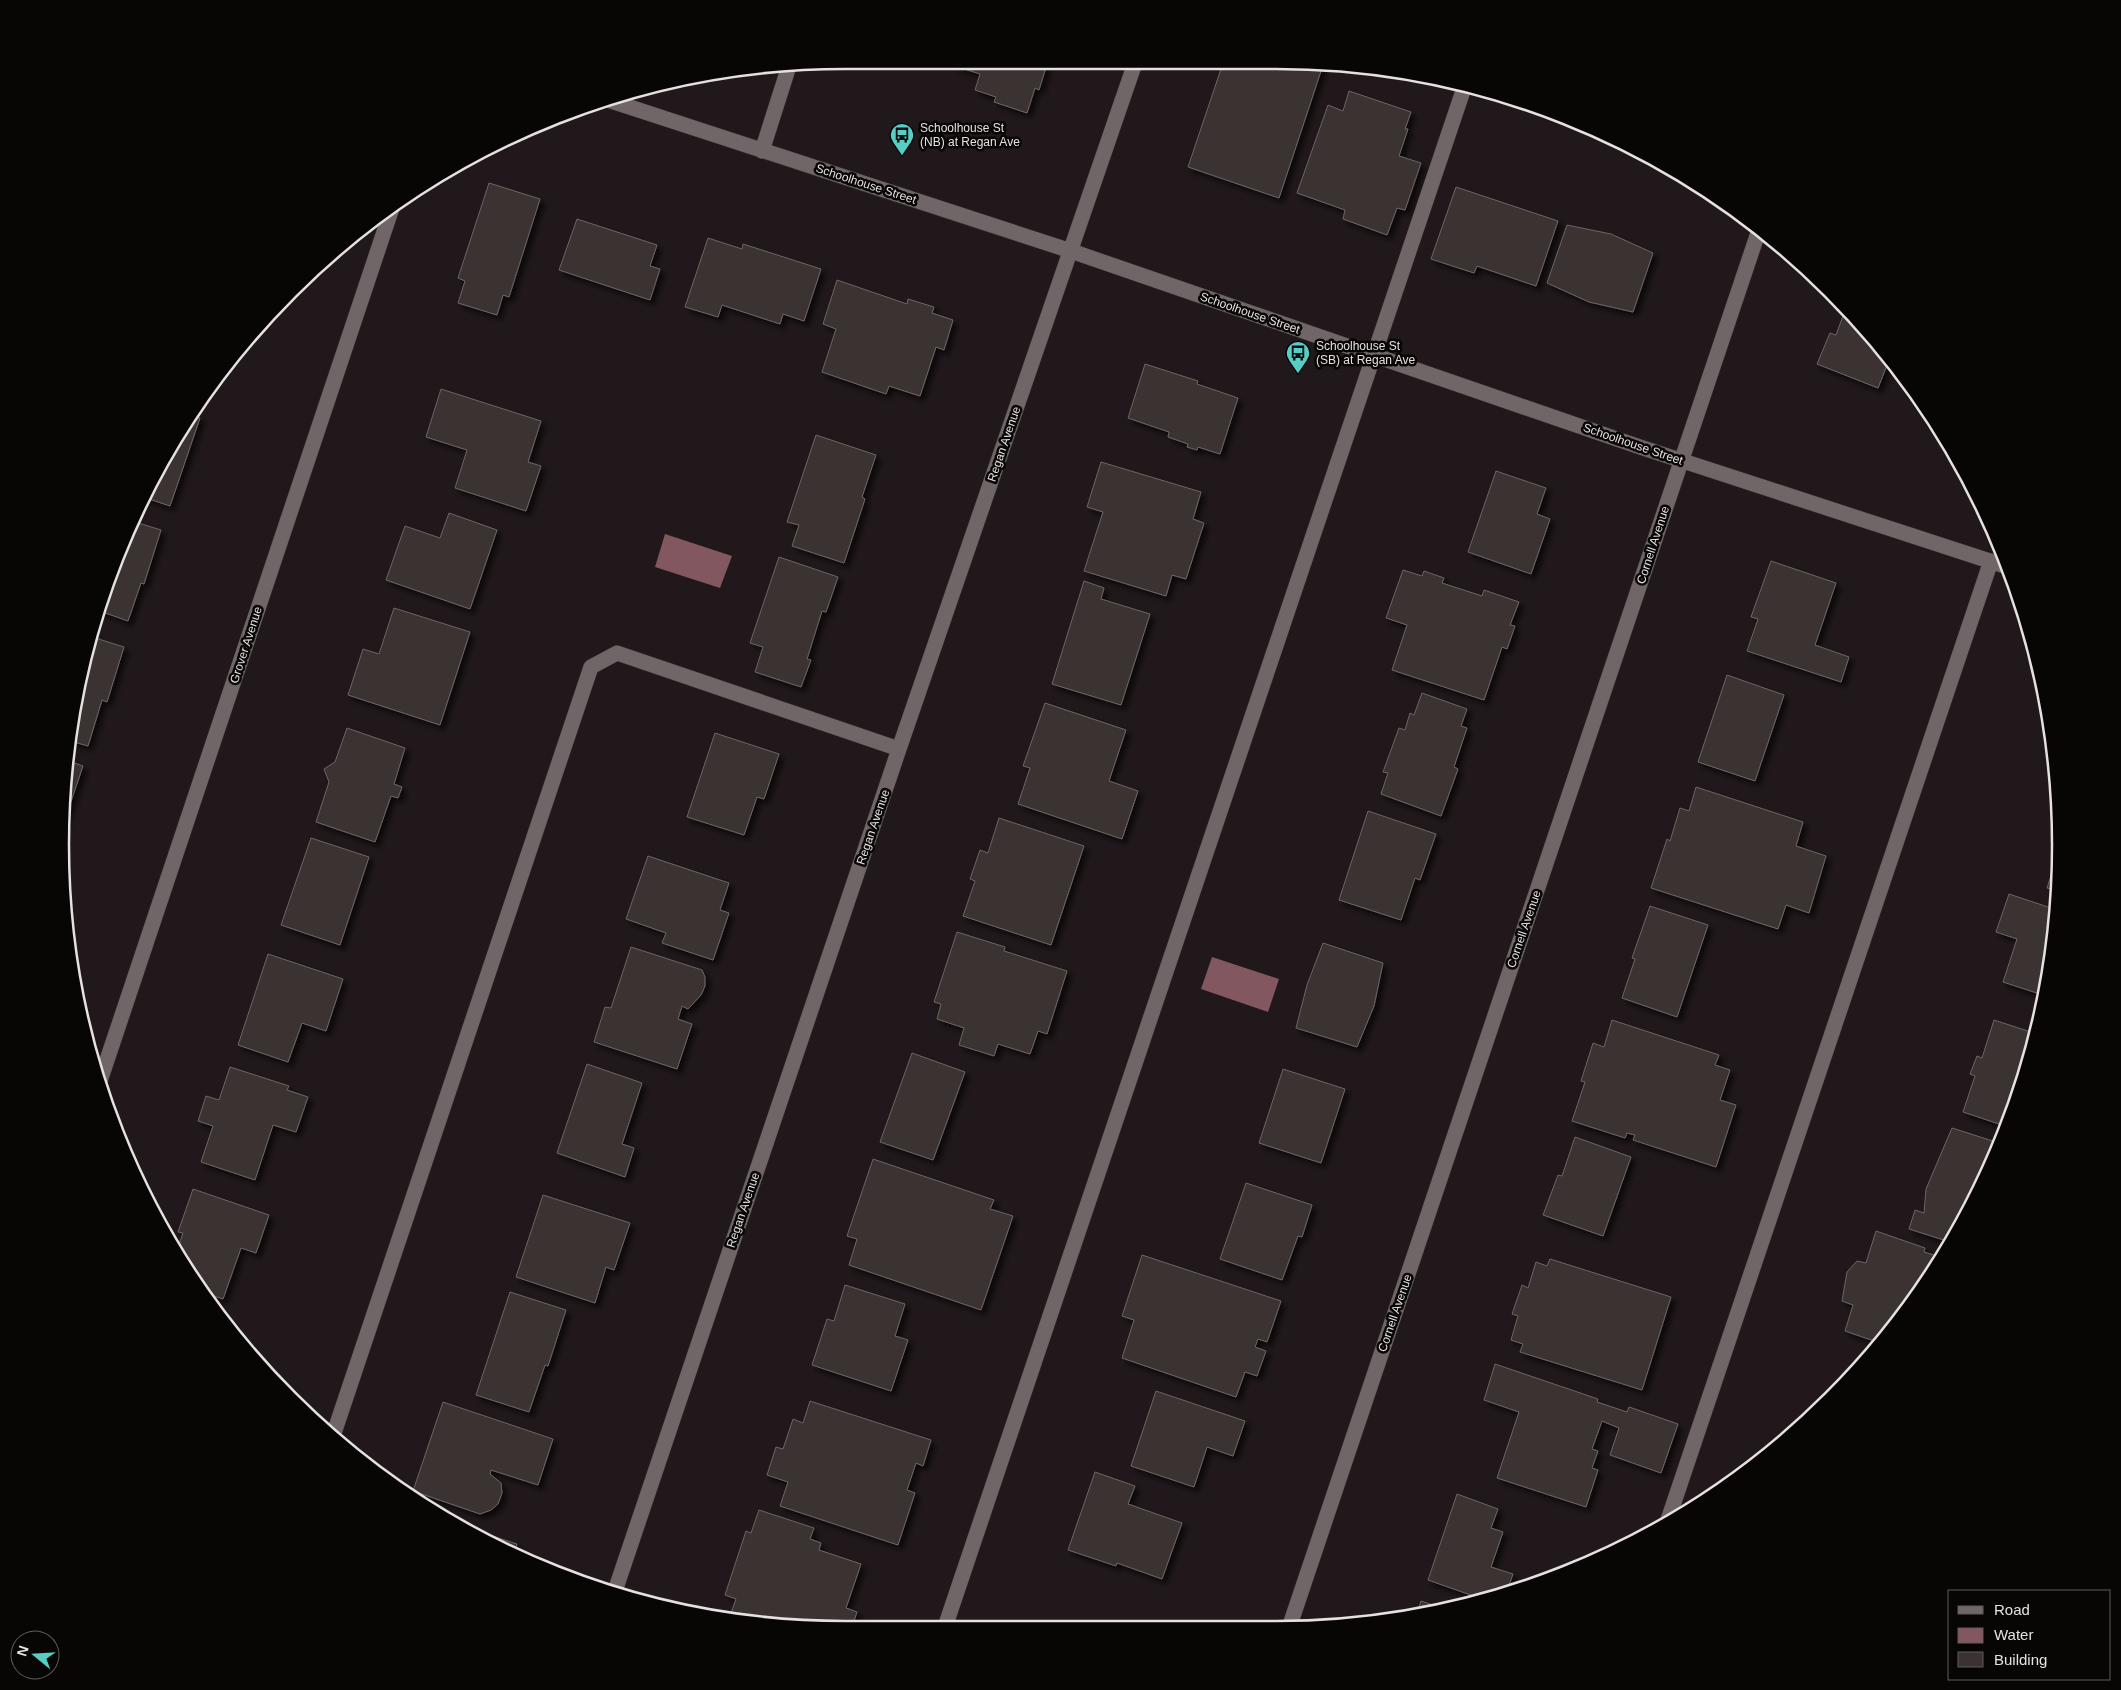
<svg xmlns="http://www.w3.org/2000/svg" width="2121" height="1690" viewBox="0 0 2121 1690" font-family="Arial,sans-serif">
<style>
.water{fill:#82575f}
.building{fill:#3a3233;stroke:#6e6466;filter:url(#shadow)}
.lines{fill:none;stroke-linecap:round;stroke-linejoin:round}
.minor-casing{stroke:#3a3435;stroke-width:16}
.minor{stroke:#706668;stroke-width:15}
.labels{text-anchor:middle;dominant-baseline:central;stroke-width:5;stroke-linejoin:round;paint-order:stroke}
.poi-label{font-size:12px;fill:#e6e0e1;stroke:#080505;text-anchor:start}
.street-label{font-size:12px;fill:#e6e0e1;stroke:#080505}
.rim{fill:none;stroke:#e6e0e1;stroke-width:2.5}
</style>
<defs>
<filter id="shadow"><feDropShadow dx="4.5" dy="4.5" stdDeviation="2.5" flood-color="#0009"/></filter>
</defs>
<rect width="100%" height="100%" fill="#20181a"/>
<path class="water" d="M 665,534 L 732,556 L 720,588 L 655,567 Z
M 1212,957 L 1279,979 L 1268,1012 L 1201,989 Z"/>
<path class="building" d="M 1324,62 L 1279,198 L 1188,167 L 1223,63 Z
M 1047,64 L 1039,90 L 1035,88 L 1027,113 L 994,102 L 996,97 L 975,90 L 980,74 L 952,65 Z
M 1349,91 L 1411,112 L 1405,129 L 1408,129 L 1399,156 L 1421,163 L 1405,210 L 1397,208 L 1387,235 L 1343,219 L 1345,210 L 1297,193 L 1328,105 L 1343,111 Z
M 489,183 L 540,199 L 509,297 L 503,295 L 497,315 L 458,303 L 465,281 L 458,278 Z
M 1456,187 L 1558,221 L 1536,286 L 1477,266 L 1474,273 L 1431,259 Z
M 577,219 L 657,245 L 650,266 L 660,269 L 650,300 L 559,270 Z
M 1567,225 L 1611,234 L 1653,253 L 1633,312 L 1589,302 L 1547,283 Z
M 708,238 L 742,249 L 743,244 L 821,269 L 804,321 L 783,314 L 780,324 L 722,305 L 718,317 L 685,307 Z
M 837,280 L 907,304 L 908,299 L 934,307 L 932,313 L 953,320 L 944,350 L 936,347 L 920,396 L 889,386 L 886,394 L 822,372 L 836,329 L 823,324 Z
M 1846,308 L 1866,328 L 1889,360 L 1878,388 L 1817,364 L 1830,333 L 1836,335 Z
M 1145,364 L 1198,381 L 1197,384 L 1238,398 L 1220,454 L 1198,447 L 1197,450 L 1187,447 L 1188,444 L 1168,437 L 1169,432 L 1128,418 Z
M 441,389 L 541,421 L 528,462 L 541,466 L 526,511 L 455,488 L 467,450 L 426,437 Z
M 191,414 L 200,418 L 170,506 L 143,497 L 165,452 Z
M 816,435 L 876,455 L 862,497 L 865,499 L 844,563 L 792,546 L 799,525 L 787,522 Z
M 1101,462 L 1201,492 L 1193,519 L 1204,523 L 1186,579 L 1172,575 L 1166,596 L 1084,571 L 1103,512 L 1087,507 Z
M 1496,471 L 1546,488 L 1537,514 L 1550,519 L 1531,574 L 1468,552 Z
M 449,513 L 497,530 L 470,609 L 386,580 L 405,526 L 440,538 Z
M 132,521 L 161,530 L 144,584 L 141,583 L 128,621 L 97,610 L 120,544 Z
M 779,557 L 838,577 L 826,612 L 822,611 L 807,659 L 811,660 L 801,687 L 755,672 L 763,647 L 750,643 Z
M 1771,561 L 1836,583 L 1815,645 L 1849,657 L 1841,682 L 1747,651 L 1758,619 L 1751,617 Z
M 1403,570 L 1422,576 L 1424,571 L 1444,578 L 1442,583 L 1482,596 L 1484,590 L 1519,602 L 1510,625 L 1515,626 L 1507,649 L 1502,647 L 1484,700 L 1392,670 L 1407,625 L 1386,618 Z
M 1084,581 L 1104,588 L 1101,599 L 1150,614 L 1121,705 L 1052,684 Z
M 394,608 L 470,632 L 440,725 L 348,695 L 363,649 L 379,654 Z
M 89,636 L 124,647 L 107,702 L 102,700 L 88,746 L 67,740 Z
M 1727,675 L 1784,695 L 1755,781 L 1698,762 Z
M 1422,693 L 1467,709 L 1461,726 L 1467,728 L 1454,767 L 1458,769 L 1441,816 L 1381,794 L 1388,773 L 1383,772 L 1399,728 L 1405,730 L 1410,713 L 1414,715 Z
M 1045,703 L 1126,730 L 1109,781 L 1138,791 L 1122,839 L 1018,804 L 1030,768 L 1023,766 Z
M 347,728 L 405,748 L 394,784 L 402,787 L 398,798 L 391,796 L 375,842 L 316,822 L 329,782 L 324,769 L 335,762 Z
M 715,733 L 779,754 L 764,799 L 757,797 L 744,835 L 687,817 Z
M 66,760 L 83,766 L 61,831 Z
M 1696,787 L 1803,822 L 1796,846 L 1826,856 L 1809,913 L 1786,905 L 1778,929 L 1651,888 L 1667,839 L 1670,841 L 1680,808 L 1689,811 Z
M 1368,811 L 1436,834 L 1420,880 L 1415,878 L 1401,920 L 1339,900 Z
M 999,818 L 1084,846 L 1051,945 L 963,916 L 975,881 L 970,879 L 980,850 L 988,853 Z
M 311,838 L 369,857 L 340,945 L 281,925 Z
M 2058,854 L 2059,891 L 2047,888 Z
M 648,856 L 729,883 L 720,910 L 729,913 L 713,960 L 662,943 L 666,933 L 626,919 Z
M 2009,894 L 2057,910 L 2043,995 L 2003,982 L 2017,939 L 1996,932 Z
M 1650,906 L 1708,925 L 1677,1017 L 1622,998 L 1635,959 L 1632,958 Z
M 957,932 L 1005,947 L 1004,951 L 1067,971 L 1047,1034 L 1038,1031 L 1030,1054 L 998,1044 L 994,1056 L 959,1045 L 964,1028 L 937,1019 L 941,1004 L 934,1002 Z
M 1323,943 L 1383,963 L 1374,1006 L 1357,1047 L 1296,1028 L 1307,985 Z
M 631,947 L 702,970 L 705,977 L 705,986 L 701,995 L 688,1009 L 682,1006 L 678,1019 L 692,1024 L 677,1069 L 594,1042 L 605,1007 L 611,1008 Z
M 268,954 L 343,979 L 326,1031 L 302,1023 L 288,1062 L 238,1045 Z
M 1612,1020 L 1719,1055 L 1715,1065 L 1730,1070 L 1720,1100 L 1736,1105 L 1716,1167 L 1633,1140 L 1635,1135 L 1627,1133 L 1625,1138 L 1572,1121 L 1585,1082 L 1581,1081 L 1593,1043 L 1604,1047 Z
M 1994,1020 L 2037,1034 L 2034,1048 L 2005,1126 L 1963,1112 L 1975,1076 L 1970,1074 L 1977,1056 L 1982,1058 Z
M 912,1053 L 965,1072 L 933,1160 L 880,1142 Z
M 587,1064 L 642,1083 L 622,1144 L 634,1148 L 625,1177 L 557,1153 Z
M 230,1067 L 289,1086 L 287,1090 L 308,1097 L 296,1132 L 273,1125 L 255,1180 L 201,1162 L 213,1126 L 198,1121 L 206,1096 L 219,1100 Z
M 1283,1069 L 1345,1089 L 1321,1163 L 1259,1143 Z
M 1952,1128 L 1999,1143 L 1980,1192 L 1960,1225 L 1953,1223 L 1947,1241 L 1909,1229 L 1915,1210 L 1924,1213 L 1926,1189 Z
M 1575,1137 L 1631,1157 L 1603,1236 L 1543,1215 L 1558,1175 L 1562,1176 Z
M 873,1159 L 994,1200 L 990,1209 L 1013,1216 L 981,1310 L 849,1265 L 857,1239 L 847,1236 Z
M 1246,1183 L 1312,1205 L 1302,1237 L 1298,1236 L 1282,1280 L 1220,1259 Z
M 193,1189 L 269,1215 L 256,1253 L 241,1248 L 223,1299 L 205,1293 L 176,1253 L 183,1233 L 178,1232 Z
M 543,1195 L 630,1223 L 614,1270 L 606,1267 L 595,1303 L 516,1277 Z
M 1876,1231 L 1925,1248 L 1924,1252 L 1940,1257 L 1899,1323 L 1880,1343 L 1845,1331 L 1853,1305 L 1842,1301 L 1847,1272 L 1857,1261 L 1866,1263 Z
M 1142,1255 L 1281,1301 L 1267,1342 L 1258,1339 L 1255,1347 L 1266,1351 L 1257,1376 L 1245,1372 L 1236,1397 L 1122,1358 L 1134,1320 L 1122,1316 Z
M 1550,1259 L 1671,1297 L 1642,1390 L 1520,1352 L 1523,1344 L 1511,1340 L 1518,1316 L 1512,1314 L 1522,1285 L 1528,1288 L 1536,1262 L 1547,1266 Z
M 845,1285 L 905,1304 L 895,1336 L 908,1340 L 891,1391 L 812,1365 L 827,1319 L 834,1321 Z
M 510,1292 L 566,1310 L 548,1366 L 545,1365 L 529,1412 L 476,1395 Z
M 1495,1364 L 1598,1399 L 1597,1402 L 1627,1412 L 1629,1407 L 1678,1424 L 1661,1473 L 1610,1455 L 1619,1428 L 1602,1421 L 1592,1449 L 1598,1451 L 1592,1468 L 1598,1470 L 1586,1507 L 1497,1478 L 1519,1412 L 1484,1400 Z
M 1156,1391 L 1245,1421 L 1233,1456 L 1207,1447 L 1194,1487 L 1131,1466 Z
M 810,1401 L 931,1440 L 923,1466 L 916,1463 L 907,1490 L 915,1493 L 898,1545 L 780,1506 L 788,1482 L 767,1475 L 776,1447 L 783,1449 L 793,1419 L 803,1423 Z
M 443,1402 L 553,1439 L 538,1485 L 491,1470 L 490,1474 L 501,1483 L 502,1493 L 498,1504 L 491,1510 L 480,1514 L 413,1491 Z
M 1095,1472 L 1135,1486 L 1128,1504 L 1182,1523 L 1162,1579 L 1117,1563 L 1116,1566 L 1068,1550 Z
M 1457,1494 L 1498,1509 L 1491,1528 L 1503,1532 L 1491,1567 L 1513,1574 L 1506,1594 L 1485,1600 L 1428,1580 Z
M 759,1510 L 814,1528 L 810,1539 L 821,1543 L 819,1550 L 861,1564 L 846,1608 L 857,1612 L 851,1630 L 741,1620 L 730,1616 L 736,1599 L 725,1595 L 746,1531 L 751,1533 Z
M 468,1528 L 517,1544 L 513,1555 L 467,1532 Z
M 1421,1601 L 1448,1610 L 1416,1617 Z"/>
<g class="lines">
<g class="minor-casing">
<path id="minor" d="M 605,99 L 1071,251 L 1640,447 L 2008,567
M 762,151 L 789,66
M 99,1084 L 393,205
M 333,1436 L 591,667 L 617,653 L 899,749
M 1666,1526 L 1991,561
M 615,1591 L 899,749 L 1135,63
M 1289,1628 L 1759,230
M 944,1630 L 1465,85"/>
</g>
<use href="#minor" class="minor"/>
</g>
<defs>
<g id="bus-pin" transform="scale(1.25)"><path d="M0 17L-7.5 6A9.5 9.5 0 1 1 7.5 6Z" fill="#56cec3" stroke="#080505"/><path d="M-5-6H5V4H4V6H2V4H-2V6H-4V4H-5ZM-3.5-4V0h7V-4ZM-3.5 1.2v1.5H-2V1.2ZM2 1.2v1.5H3.5V1.2Z" fill="#111"/></g>
</defs>
<g fill-rule="evenodd">
<use href="#bus-pin" x="902" y="135"/>
<use href="#bus-pin" x="1298" y="353"/>
</g>
<g class="labels">
<g class="poi-label">
<text x="920" y="128">Schoolhouse St<tspan x="920" dy="14">(NB) at Regan Ave</tspan></text>
<text x="1316" y="346">Schoolhouse St<tspan x="1316" dy="14">(SB) at Regan Ave</tspan></text>
</g>
<g class="street-label">
<text transform="translate(866 184) rotate(18)">Schoolhouse Street</text>
<text transform="translate(1250 313) rotate(19)">Schoolhouse Street</text>
<text transform="translate(1004 444) rotate(-71)">Regan Avenue</text>
<text transform="translate(1633 444) rotate(19)">Schoolhouse Street</text>
<text transform="translate(1653 545) rotate(-72)">Cornell Avenue</text>
<text transform="translate(246 645) rotate(-72)">Grover Avenue</text>
<text transform="translate(873 827) rotate(-71)">Regan Avenue</text>
<text transform="translate(1524 929) rotate(-71)">Cornell Avenue</text>
<text transform="translate(743 1210) rotate(-71)">Regan Avenue</text>
<text transform="translate(1395 1313) rotate(-71)">Cornell Avenue</text>
</g>
</g>
<path d="M0 0H2121V1690H0ZM845 69H1276A776 776 0 0 1 2052 845V845A776 776 0 0 1 1276 1621H845A776 776 0 0 1 69 845V845A776 776 0 0 1 845 69Z" fill="#080505" fill-rule="evenodd"/>
<path class="rim" d="M845 69H1276A776 776 0 0 1 2052 845V845A776 776 0 0 1 1276 1621H845A776 776 0 0 1 69 845V845A776 776 0 0 1 845 69Z"/>
<rect x="1948" y="1590" width="162" height="90" fill="#080505" stroke="#615d5d"/>
<rect x="1958" y="1606" width="25" height="8" fill="#706668" stroke="#615d5d"/>
<text x="1994" y="1615" font-size="15" fill="#e6e0e1">Road</text>
<rect x="1958" y="1628" width="25" height="15" fill="#82575f" stroke="#615d5d"/>
<text x="1994" y="1640" font-size="15" fill="#e6e0e1">Water</text>
<rect x="1958" y="1652" width="25" height="15" fill="#3a3233" stroke="#615d5d"/>
<text x="1994" y="1665" font-size="15" fill="#e6e0e1">Building</text>
<g transform="translate(35 1655) rotate(288)"><circle r="24" fill="#080505" stroke="#615d5d"/>
<path d="M0-4L9 19L0 12L-9 19Z" fill="#56cec3"/>
<text y="-8" font-size="14" font-weight="bold" text-anchor="middle" fill="#e6e0e1">N</text>
</g>
</svg>
